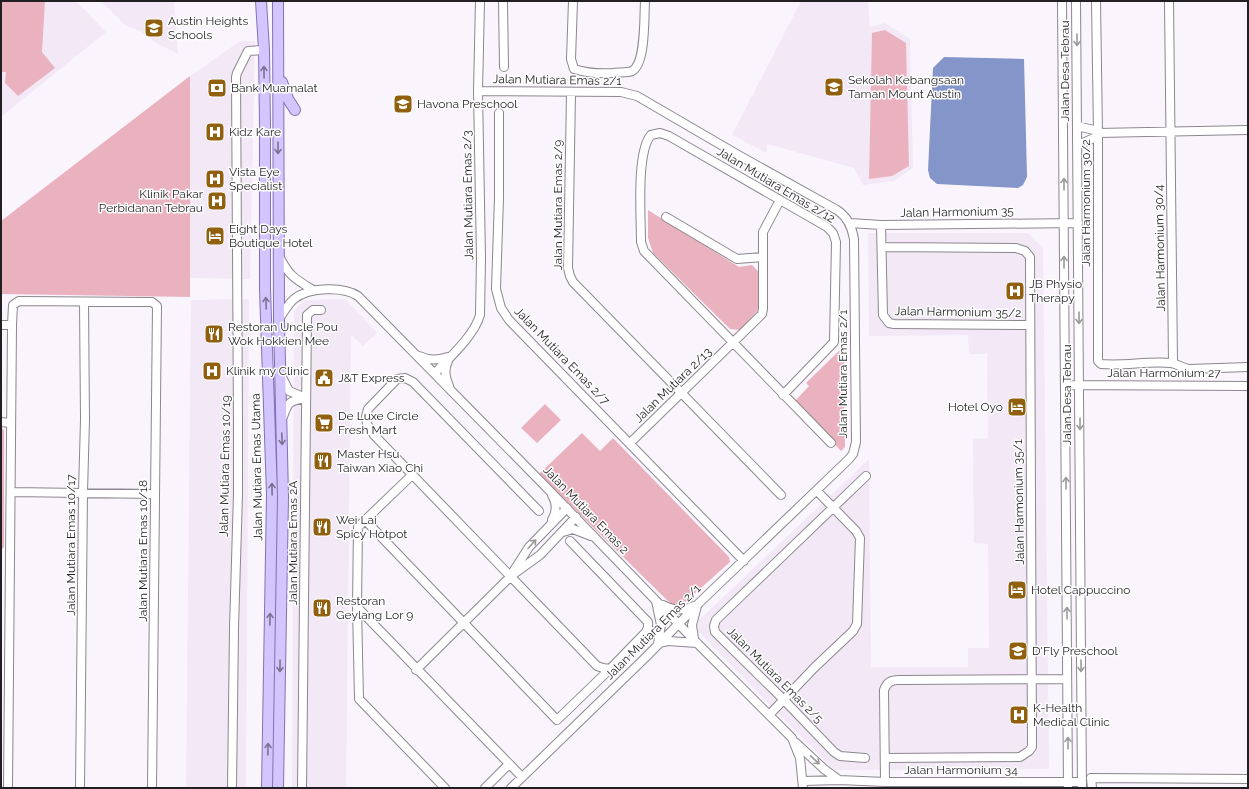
<svg xmlns="http://www.w3.org/2000/svg" width="1249" height="789" viewBox="0 0 1249 789" font-family="Raleway,sans-serif">
<style>
.built{fill:#f2e8f6}
.green{fill:#eab2bf}
.water{fill:#8495c9}
.lines{fill:none;stroke-linecap:round;stroke-linejoin:round}
.minor-casing{stroke:#8c878e;stroke-width:10}
.major-casing{stroke:#8173b1;stroke-width:12}
.minor{stroke:#fff;stroke-width:8}
.major{stroke:#d3c6fe;stroke-width:10}
.oneway{stroke:#9b9a9c}
.oneway2{stroke:#7a7290}
.labels{text-anchor:middle;dominant-baseline:central;stroke-width:3;stroke-linejoin:round;paint-order:stroke}
.poi-label{font-size:12px;fill:#211f22;stroke:#fff;text-anchor:start}
.street-label{font-size:12px;fill:#211f22;stroke:#fff}
</style>
<rect width="100%" height="100%" fill="#faf5fd"/>
<path class="built" d="M 1,1 L 76,1 L 106,32 L 1,117 Z
M 101,1 L 174,1 L 178,54 L 153,41 L 140,31 L 125,25 Z
M 801,1 L 868,1 L 870,27 L 885,23 L 910,39 L 913,168 L 894,181 L 863,185 L 854,168 L 767,144 L 767,153 L 732,135 Z
M 240,41 L 255,41 L 250,279 L 190,278 L 190,76 Z
M 868,233 L 1028,233 L 1043,248 L 1049,769 L 835,770 L 830,766 L 698,631 L 699,620 L 869,459 L 871,667 L 968,667 L 968,648 L 989,648 L 988,544 L 974,543 L 973,439 L 988,438 L 987,354 L 969,354 L 968,335 L 869,336 Z
M 249,299 L 246,788 L 186,788 L 191,300 Z
M 345,299 L 377,333 L 363,346 L 351,335 L 346,788 L 292,788 L 294,311 L 304,300 Z"/>
<path class="green" d="M 1,1 L 45,1 L 42,52 L 55,68 L 18,96 L 5,83 L 6,72 L 1,72 Z
M 885,30 L 906,43 L 909,166 L 892,176 L 869,179 L 872,33 Z
M 190,76 L 190,297 L 2,294 L 1,310 L 1,221 Z
M 648,210 L 739,267 L 752,265 L 759,272 L 758,310 L 740,330 L 730,329 L 653,253 L 648,238 Z
M 844,346 L 845,447 L 841,451 L 795,401 L 809,386 L 806,383 Z
M 545,404 L 561,420 L 537,443 L 521,428 Z
M 1,428 L 4,430 L 4,547 L 1,550 Z
M 582,433 L 600,451 L 613,438 L 729,557 L 730,562 L 682,605 L 671,604 L 539,474 Z"/>
<path class="water" d="M 944,57 L 1024,59 L 1027,177 L 1023,185 L 1018,188 L 937,184 L 930,178 L 928,170 L 933,68 Z"/>
<g class="lines">
<g class="minor-casing">
<path id="minor" d="M 503,1 L 504,67
M 573,1 L 571,59 L 574,69 C 587,73 600,74 613,73 C 618,72 627,73 632,71 C 646,64 644,16 645,1
M 1062,1 L 1068,788
M 1076,1 L 1082,788
M 1096,1 L 1098,133 L 1098,361 L 1101,364 C 1124,366 1148,361 1171,363 C 1177,364 1183,368 1189,369 L 1248,367
M 1169,1 L 1173,363
M 478,91 L 621,92 L 637,96 L 740,156 L 837,210 C 848,217 852,227 854,239 L 856,442 L 853,454 L 849,459 L 698,604 L 646,657 L 511,788
M 571,93 L 568,268 L 570,276 L 573,282 L 781,495
M 499,113 L 499,197 L 496,289 L 501,308 L 509,320 L 744,561
M 1077,126 L 1094,130 L 1098,133 L 1248,130
M 1078,145 L 1094,138 L 1098,133
M 666,217 L 737,259 L 763,257
M 850,223 L 881,225 L 1078,223
M 881,225 L 883,315 L 889,323 L 894,324 L 1030,325
M 882,247 L 1016,248 L 1025,251 L 1030,257 L 1032,747 L 1029,751 L 1020,757 L 885,758
M 279,256 C 289,276 295,279 313,290
M 279,319 C 284,312 288,304 294,299 C 309,287 343,286 358,296 L 544,485 L 697,643 L 792,738 L 800,758 L 803,788
M 1,325 L 12,325
M 419,356 C 430,361 438,360 448,357
M 448,361 C 444,370 445,377 449,386
M 435,373 C 450,357 474,336 480,315 L 481,258 L 478,91 L 480,1
M 281,375 L 289,391 L 306,398
M 1065,385 L 1248,386
M 783,395 L 834,342 L 836,242 L 833,233 L 827,227 L 669,136 L 660,133 L 651,135 C 636,152 641,217 641,242 L 644,251 L 831,443
M 283,417 C 288,402 289,401 305,398
M 1,422 L 10,423
M 630,443 L 762,314 L 763,309 L 763,232 L 780,200
M 412,475 L 358,527 L 357,607 L 359,699 L 445,788
M 11,492 L 155,494
M 552,495 C 557,504 557,511 552,520
M 539,511 L 413,382 L 405,378 L 397,379 L 368,409 L 366,416 L 367,424 L 374,435 L 597,666 L 603,668 L 610,669 L 646,632 L 648,627 L 648,622 L 570,541
M 365,520 L 557,720 L 610,669
M 563,532 L 573,529 L 591,536
M 513,572 L 529,547 L 567,508
M 656,601 L 661,625 L 658,644
M 663,605 C 674,611 683,611 694,606
M 357,607 L 522,777
M 694,639 L 692,625 L 697,606
M 659,643 L 668,641 L 697,643
M 416,670 L 511,576 L 540,555 L 576,517
M 769,715 L 815,667 L 853,631 L 857,624 L 860,538 L 856,531 L 817,491
M 796,743 L 824,769 L 839,780
M 865,758 L 840,756 L 834,752 L 783,699 L 715,632 L 714,626 L 716,620 L 866,476
M 804,781 L 839,780 L 885,782 L 1082,782
M 885,782 L 884,690 C 887,682 891,680 899,680 L 1067,679
M 8,788 L 12,325 L 13,305 L 19,301 L 152,302 L 157,306 L 152,788
M 80,788 L 83,492 L 85,420 L 84,302
M 232,788 L 234,628 L 238,494 L 238,421 L 236,77 L 237,73 L 248,51 L 264,50
M 302,788 L 307,319 L 307,315 L 313,310 L 321,310
M 485,788 L 508,765
M 1092,788 L 1091,778 L 1248,779"/>
</g>
<g class="major-casing">
<path id="major" d="M 261,1 L 264,50 L 265,125 L 265,289 L 272,495 L 267,788
M 282,82 L 288,99 L 295,110
M 278,788 L 283,497 L 279,319 L 278,1"/>
</g>
<use href="#minor" class="minor"/>
<use href="#major" class="major"/>
</g>
<defs><path id="oneway-shaft" d="M-6 0H5M1.5-3L5.5 0L1.5 3" fill="none" stroke-width="1.6" stroke-linecap="round" stroke-linejoin="round"/></defs>
<g class="oneway">
<use href="#oneway-shaft" transform="translate(1077 40) rotate(90)"/>
<use href="#oneway-shaft" transform="translate(1064 184) rotate(-90)"/>
<use href="#oneway-shaft" transform="translate(1064 262) rotate(-90)"/>
<use href="#oneway-shaft" transform="translate(1079 318) rotate(90)"/>
<use href="#oneway-shaft" transform="translate(1080 424) rotate(90)"/>
<use href="#oneway-shaft" transform="translate(1066 483) rotate(-90)"/>
<use href="#oneway-shaft" transform="translate(532 544) rotate(-48)"/>
<use href="#oneway-shaft" transform="translate(1067 613) rotate(-91)"/>
<use href="#oneway-shaft" transform="translate(1081 666) rotate(90)"/>
<use href="#oneway-shaft" transform="translate(1068 743) rotate(-90)"/>
<use href="#oneway-shaft" transform="translate(815 760) rotate(43)"/>
</g>
<g class="oneway2">
<use href="#oneway-shaft" transform="translate(264 72) rotate(-91)"/>
<use href="#oneway-shaft" transform="translate(278 148) rotate(90)"/>
<use href="#oneway-shaft" transform="translate(266 303) rotate(-92)"/>
<use href="#oneway-shaft" transform="translate(282 439) rotate(88)"/>
<use href="#oneway-shaft" transform="translate(272 489) rotate(-91)"/>
<use href="#oneway-shaft" transform="translate(270 619) rotate(-89)"/>
<use href="#oneway-shaft" transform="translate(280 666) rotate(91)"/>
<use href="#oneway-shaft" transform="translate(268 749) rotate(-89)"/>
</g>
<defs>
<g id="school-square" transform="scale(1)"><rect x="-9" y="-9" width="18" height="18" rx="4" fill="#91600f" stroke="#fff"/><path d="M0-5L7-2L0 1L-7-2ZM-4 1L0 2.5L4 1V4Q0 6-4 4Z" fill="#fff"/></g>
<g id="bank-square" transform="scale(1)"><rect x="-9" y="-9" width="18" height="18" rx="4" fill="#91600f" stroke="#fff"/><path d="M-6-4H6V4H-6ZM0-2.3a2.3 2.3 0 1 0 0 4.6a2.3 2.3 0 1 0 0-4.6Z" fill="#fff"/></g>
<g id="hospital-square" transform="scale(1)"><rect x="-9" y="-9" width="18" height="18" rx="4" fill="#91600f" stroke="#fff"/><path d="M-5-5h3v3.5h4V-5h3V5h-3V1.5h-4V5h-3Z" fill="#fff"/></g>
<g id="hotel-square" transform="scale(1)"><rect x="-9" y="-9" width="18" height="18" rx="4" fill="#91600f" stroke="#fff"/><path d="M-6-4.5h1.5V1H6V5H4.5V3h-9V5H-6ZM-4 0a1.8 1.8 0 1 1 3.6 0ZM.5 0V-2.5h3Q6-2.5 6 0Z" fill="#fff"/></g>
<g id="restaurant-square" transform="scale(1)"><rect x="-9" y="-9" width="18" height="18" rx="4" fill="#91600f" stroke="#fff"/><path d="M-5-6h1v4h1v-4h1v4h1v-4h1v5L-1.5 .5V6h-2V.5L-5-1ZM5-6V6H3V1.5H1.5Q1.5-4 5-6Z" fill="#fff"/></g>
<g id="civic-square" transform="scale(1)"><rect x="-9" y="-9" width="18" height="18" rx="4" fill="#91600f" stroke="#fff"/><path d="M-.6-6.5H3V-4.5H.6V-3L4-1V1h2V6H-6V1h2V-1L-.6-3ZM-1.2 2.5V6h2.4V2.5Z" fill="#fff"/></g>
<g id="supermarket-square" transform="scale(1)"><rect x="-9" y="-9" width="18" height="18" rx="4" fill="#91600f" stroke="#fff"/><path d="M-6-5.5h2.5l.6 2H6L4.5 2H-2.5L-4.4-4H-6ZM-1.5 3.2a1.3 1.3 0 1 0 .1 0ZM3 3.2a1.3 1.3 0 1 0 .1 0Z" fill="#fff"/></g>
</defs>
<g fill-rule="evenodd">
<use href="#school-square" x="154" y="28"/>
<use href="#school-square" x="834" y="87"/>
<use href="#bank-square" x="217" y="88"/>
<use href="#school-square" x="403" y="104"/>
<use href="#hospital-square" x="215" y="132"/>
<use href="#hospital-square" x="215" y="179"/>
<use href="#hospital-square" x="217" y="201"/>
<use href="#hotel-square" x="215" y="236"/>
<use href="#hospital-square" x="1015" y="291"/>
<use href="#restaurant-square" x="214" y="334"/>
<use href="#hospital-square" x="212" y="371"/>
<use href="#civic-square" x="324" y="378"/>
<use href="#hotel-square" x="1017" y="407"/>
<use href="#supermarket-square" x="324" y="423"/>
<use href="#restaurant-square" x="323" y="461"/>
<use href="#restaurant-square" x="322" y="527"/>
<use href="#hotel-square" x="1017" y="590"/>
<use href="#restaurant-square" x="322" y="608"/>
<use href="#school-square" x="1018" y="651"/>
<use href="#hospital-square" x="1019" y="715"/>
</g>
<g class="labels">
<g class="poi-label">
<text x="168" y="21">Austin Heights<tspan x="168" dy="14">Schools</tspan></text>
<text x="848" y="80">Sekolah Kebangsaan<tspan x="848" dy="14">Taman Mount Austin</tspan></text>
<text x="231" y="88">Bank Muamalat</text>
<text x="417" y="104">Havona Preschool</text>
<text x="229" y="132">Kidz Kare</text>
<text x="229" y="172">Vista Eye<tspan x="229" dy="14">Specialist</tspan></text>
<text x="203" y="194" text-anchor="end">Klinik Pakar<tspan x="203" dy="14">Perbidanan Tebrau</tspan></text>
<text x="229" y="229">Eight Days<tspan x="229" dy="14">Boutique Hotel</tspan></text>
<text x="1029" y="284">JB Physio<tspan x="1029" dy="14">Therapy</tspan></text>
<text x="228" y="327">Restoran Uncle Pou<tspan x="228" dy="14">Wok Hokkien Mee</tspan></text>
<text x="226" y="371">Klinik my Clinic</text>
<text x="338" y="378">J&amp;T Express</text>
<text x="1003" y="407" text-anchor="end">Hotel Oyo</text>
<text x="338" y="416">De Luxe Circle<tspan x="338" dy="14">Fresh Mart</tspan></text>
<text x="337" y="454">Master Hsu<tspan x="337" dy="14">Taiwan Xiao Chi</tspan></text>
<text x="336" y="520">Wei Lai<tspan x="336" dy="14">Spicy Hotpot</tspan></text>
<text x="1031" y="590">Hotel Cappuccino</text>
<text x="336" y="601">Restoran<tspan x="336" dy="14">Geylang Lor 9</tspan></text>
<text x="1032" y="651">D'Fly Preschool</text>
<text x="1033" y="708">K-Health<tspan x="1033" dy="14">Medical Clinic</tspan></text>
</g>
<g class="street-label">
<text transform="translate(1065 71) rotate(-90)">Jalan Desa Tebrau</text>
<text transform="translate(557 80) rotate(1)">Jalan Mutiara Emas 2/1</text>
<text transform="translate(776 185) rotate(31)">Jalan Mutiara Emas 2/12</text>
<text transform="translate(468 195) rotate(-91)">Jalan Mutiara Emas 2/3</text>
<text transform="translate(1086 203) rotate(-90)">Jalan Harmonium 30/2</text>
<text transform="translate(558 205) rotate(-90)">Jalan Mutiara Emas 2/9</text>
<text transform="translate(957 212) rotate(-1)">Jalan Harmonium 35</text>
<text transform="translate(1160 248) rotate(-91)">Jalan Harmonium 30/4</text>
<text transform="translate(958 312) rotate(1)">Jalan Harmonium 35/2</text>
<text transform="translate(562 356) rotate(46)">Jalan Mutiara Emas 2/7</text>
<text x="1164" y="373">Jalan Harmonium 27</text>
<text transform="translate(843 374) rotate(-90)">Jalan Mutiara Emas 2/1</text>
<text transform="translate(673 385) rotate(-44)">Jalan Mutiara 2/13</text>
<text transform="translate(1067 395) rotate(-90)">Jalan Desa Tebrau</text>
<text transform="translate(225 466) rotate(-89)">Jalan Mutiara Emas 10/19</text>
<text transform="translate(257 467) rotate(-91)">Jalan Mutiara Emas Utama</text>
<text transform="translate(1019 502) rotate(-91)">Jalan Harmonium 35/1</text>
<text transform="translate(586 510) rotate(46)">Jalan Mutiara Emas 2</text>
<text transform="translate(293 543) rotate(-90)">Jalan Mutiara Emas 2A</text>
<text transform="translate(71 545) rotate(-90)">Jalan Mutiara Emas 10/17</text>
<text transform="translate(143 551) rotate(-90)">Jalan Mutiara Emas 10/18</text>
<text transform="translate(653 632) rotate(-45)">Jalan Mutiara Emas 2/1</text>
<text transform="translate(775 675) rotate(45)">Jalan Mutiara Emas 2/5</text>
<text x="961" y="770">Jalan Harmonium 34</text>
</g>
</g>
<rect width="1249" height="789" fill="none" stroke="#211f22" stroke-width="4"/>
</svg>
